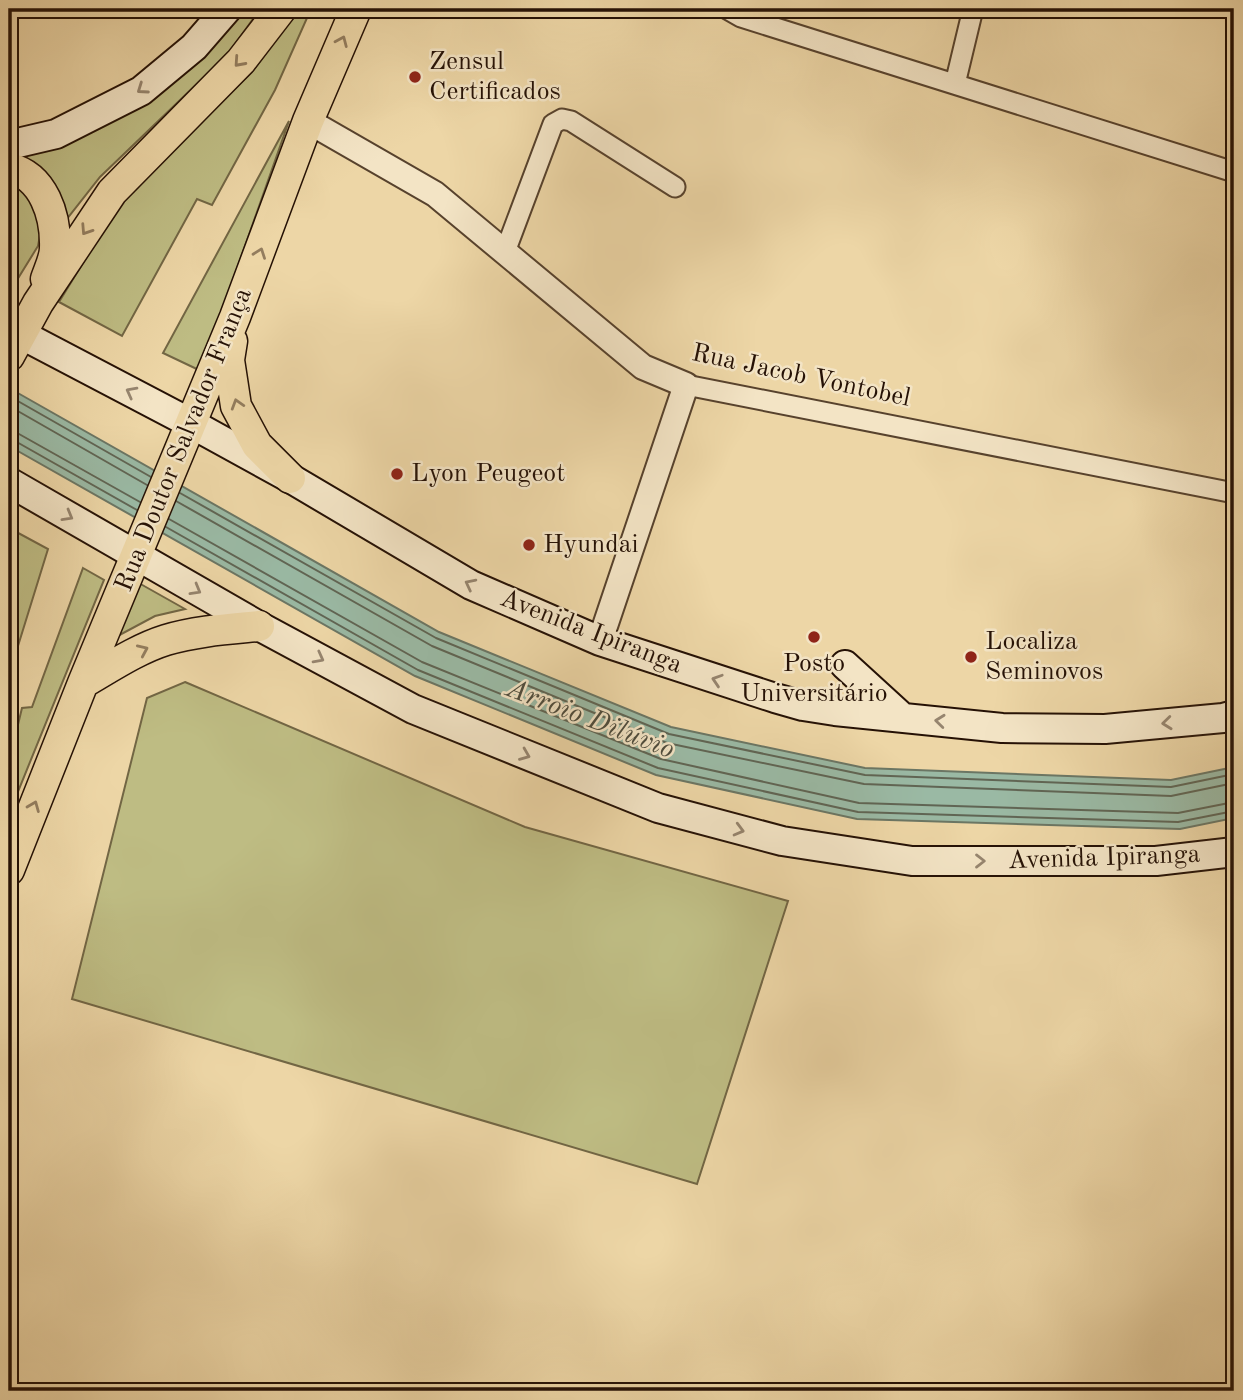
<svg xmlns="http://www.w3.org/2000/svg" width="1243" height="1400" viewBox="0 0 1243 1400" font-family="'Old Standard TT',serif">
<style>
.green{fill:#bebc83;stroke:#726644;stroke-width:2}
.water{fill:#9ab9a4;stroke:#6b7664;stroke-width:2}
.lines{fill:none;stroke-linecap:round;stroke-linejoin:round}
.shore{stroke:#606554;stroke-width:2}
.minor-casing{stroke:#57422d;stroke-width:23}
.tertiary-casing{stroke:#57422d;stroke-width:28}
.secondary-casing{stroke:#251105;stroke-width:32}
.primary-casing{stroke:#251105;stroke-width:33}
.minor{stroke:#f3e4c5;stroke-width:19}
.tertiary{stroke:#f3e4c5;stroke-width:24}
.secondary{stroke:#f3e4c5;stroke-width:28}
.primary{stroke:#edd6a6;stroke-width:30}
.oneway{stroke:#937d5e}
.oneway2{stroke:#96856f}
.poi-dot{fill:#8f2418;stroke:#f3e4c5;stroke-width:2.5}
.labels{text-anchor:middle;dominant-baseline:central;stroke-width:5;stroke-linejoin:round;paint-order:stroke}
.poi-label{font-size:26px;fill:#251105;stroke:#f3e4c5;text-anchor:start}
.street-label{font-size:26px;fill:#251105;stroke:#f3e4c5}
.water-label{font-size:28px;font-style:italic;fill:#4e4c3d;stroke:#f3e4c5}
</style>
<rect width="100%" height="100%" fill="#edd6a6"/>
<filter id="stains"><feTurbulence type="fractalNoise" baseFrequency=".00286" numOctaves="4"/><feColorMatrix values="0 0 0 0 .2 0 0 0 0 .09 0 0 0 0 .02 0 0 0 .5 -.17"/></filter>
<radialGradient id="worn" r=".72"><stop offset=".6" stop-color="#630" stop-opacity="0"/><stop offset="1" stop-color="#630" stop-opacity=".3"/></radialGradient>
<path class="green" d="M 233,9 L 260,9 L 228,54 L 100,177 L 66,220 L 19,158 L 146,86 Z
M 298,9 L 311,9 L 275,90 L 212,205 L 197,199 L 122,336 L 59,302 L 124,196 L 252,72 Z
M 289,121 L 201,371 L 163,353 Z
M 9,179 L 33,198 L 41,230 L 38,246 L 9,293 Z
M 9,528 L 48,549 L 9,675 Z
M 83,568 L 104,580 L 17,794 L 9,820 L 9,762 L 22,708 L 32,707 Z
M 137,582 L 185,609 L 155,616 L 114,638 Z
M 185,682 L 525,827 L 788,901 L 697,1184 L 72,999 L 147,698 Z"/>
<path class="water" d="M 9,388 L 439,632 L 671,727 L 865,768 L 1171,780 L 1234,767 L 1234,818 L 1180,829 L 857,819 L 656,775 L 415,676 L 9,446 Z"/>
<g class="lines">
<path class="shore" d="M 9,396 L 151,477
M 9,406 L 147,485
M 9,432 L 19,434 L 140,502
M 9,440 L 15,441 L 137,510
M 180,493 L 436,638 L 669,734 L 865,775 L 1171,787 L 1234,774
M 176,501 L 432,646 L 667,743 L 864,784 L 1171,796 L 1234,783
M 169,519 L 422,662 L 661,759 L 859,803 L 1178,813 L 1234,802
M 166,527 L 418,670 L 658,768 L 858,812 L 1178,822 L 1234,811"/>
<g class="minor-casing">
<path id="minor" d="M 727,9 L 741,17 L 1234,172
M 955,84 L 973,9
M 505,252 L 553,124 L 562,119 L 571,121 L 675,187
M 686,385 L 1234,493"/>
</g>
<g class="tertiary-casing">
<path id="tertiary" d="M 308,121 L 435,194 L 643,367 L 686,385 L 600,641"/>
</g>
<g class="secondary-casing">
<path id="secondary" d="M 9,145 L 56,134 L 141,91 L 194,47 L 227,9
M 9,328 L 192,424 L 290,478 L 471,585 L 600,641 L 775,698 L 803,706 L 835,711 L 1002,728 L 1105,729 L 1223,718 L 1234,715
M 9,482 L 259,626 L 413,709 L 658,808 L 782,841 L 912,861 L 1156,861 L 1234,852
M 845,665 L 903,718"/>
</g>
<g class="primary-casing">
<path id="primary" d="M 9,168 C 44,176 56,216 55,248 C 55,258 49,270 46,279
M 232,341 L 229,360 L 236,406 L 257,445 L 290,478
M 9,356 L 38,303 L 112,192 L 241,61 L 281,9
M 83,683 C 109,668 137,649 166,640 C 196,631 228,629 259,626
M 9,870 L 83,683 L 235,317 L 308,121 L 356,9"/>
</g>
<use href="#minor" class="minor"/>
<use href="#tertiary" class="tertiary"/>
<use href="#secondary" class="secondary"/>
<use href="#primary" class="primary"/>
</g>
<defs><path id="oneway-chevron" d="M-2-3.5L2.5 0L-2 3.5" fill="none" stroke-width="1.6" stroke-linecap="round" stroke-linejoin="round" transform="scale(1.75)"/></defs>
<g class="oneway">
<use href="#oneway-chevron" transform="translate(342 41) rotate(-67)"/>
<use href="#oneway-chevron" transform="translate(239 62) rotate(132)"/>
<use href="#oneway-chevron" transform="translate(86 230) rotate(123)"/>
<use href="#oneway-chevron" transform="translate(260 253) rotate(-70)"/>
<use href="#oneway-chevron" transform="translate(237 404) rotate(-107)"/>
<use href="#oneway-chevron" transform="translate(143 650) rotate(-24)"/>
<use href="#oneway-chevron" transform="translate(34 806) rotate(-68)"/>
</g>
<g class="oneway2">
<use href="#oneway-chevron" transform="translate(142 89) rotate(145)"/>
<use href="#oneway-chevron" transform="translate(131 392) rotate(-152)"/>
<use href="#oneway-chevron" transform="translate(68 516) rotate(30)"/>
<use href="#oneway-chevron" transform="translate(470 584) rotate(-153)"/>
<use href="#oneway-chevron" transform="translate(196 590) rotate(30)"/>
<use href="#oneway-chevron" transform="translate(319 658) rotate(28)"/>
<use href="#oneway-chevron" transform="translate(717 680) rotate(-162)"/>
<use href="#oneway-chevron" transform="translate(940 721) rotate(-174)"/>
<use href="#oneway-chevron" transform="translate(1167 723) rotate(174)"/>
<use href="#oneway-chevron" transform="translate(525 755) rotate(22)"/>
<use href="#oneway-chevron" transform="translate(739 830) rotate(15)"/>
<use href="#oneway-chevron" transform="translate(980 861)"/>
</g>
<g class="poi-dot">
<circle cx="415" cy="77" r="7"/>
<circle cx="397" cy="474" r="7"/>
<circle cx="529" cy="545" r="7"/>
<circle cx="814" cy="637" r="7"/>
<circle cx="971" cy="657" r="7"/>
</g>
<g class="labels">
<g class="poi-label">
<text x="429" y="62">Zensul<tspan x="429" dy="30">Certificados</tspan></text>
<text x="411" y="474">Lyon Peugeot</text>
<text x="543" y="545">Hyundai</text>
<text x="985" y="642">Localiza<tspan x="985" dy="30">Seminovos</tspan></text>
<text x="814" y="664" text-anchor="middle">Posto<tspan x="814" dy="30">Universitário</tspan></text>
</g>
<g class="street-label">
<text transform="translate(801 376) rotate(12)">Rua Jacob Vontobel</text>
<text transform="translate(184 440) rotate(-68)">Rua Doutor Salvador França</text>
<text transform="translate(591 632) rotate(21)">Avenida Ipiranga</text>
<text transform="translate(1104 858) rotate(-2)">Avenida Ipiranga</text>
</g>
<g class="water-label">
<text transform="translate(590 720) rotate(21)">Arroio Dilúvio</text>
</g>
</g>
<rect width="1243" height="1400" fill="none" stroke="#edd6a6" stroke-width="35"/>
<rect x="10" y="10" width="1222" height="1379" fill="none" stroke="#251105" stroke-width="3.5"/>
<rect x="18" y="18" width="1208" height="1365" fill="none" stroke="#251105" stroke-width="2"/>
<rect width="100%" height="100%" filter="url(#stains)"/>
<rect width="100%" height="100%" fill="url(#worn)"/>
</svg>
